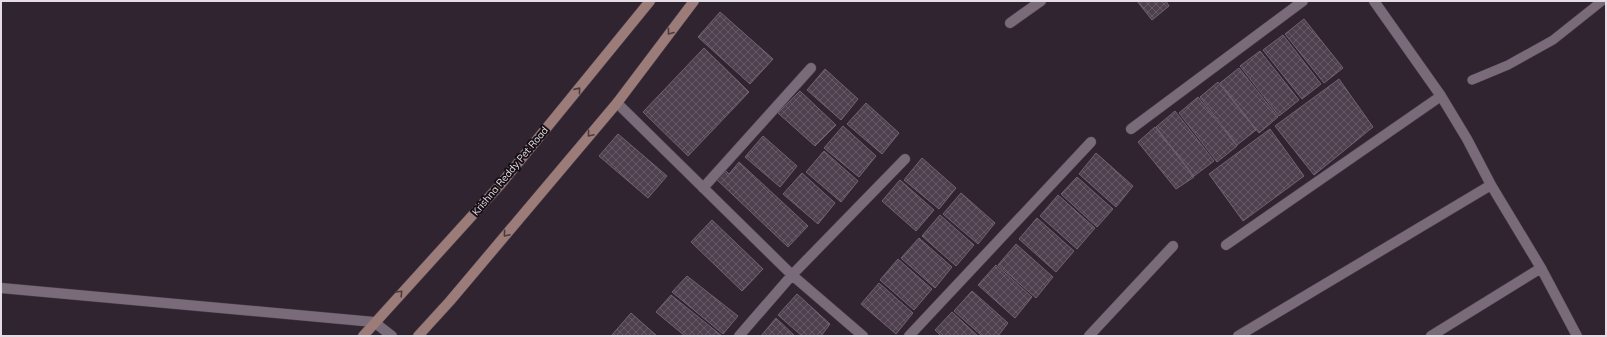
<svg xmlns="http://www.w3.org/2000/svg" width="1607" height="337" viewBox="0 0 1607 337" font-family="Mulish,sans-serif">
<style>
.building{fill:url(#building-cross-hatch);stroke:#726372}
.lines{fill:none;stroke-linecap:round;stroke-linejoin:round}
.lane-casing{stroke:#4a3f4a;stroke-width:10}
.street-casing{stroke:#4a3f4a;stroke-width:11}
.secondary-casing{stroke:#4a3f4a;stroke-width:11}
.lane{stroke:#7a6b7a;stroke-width:9}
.street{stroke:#7a6b7a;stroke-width:10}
.secondary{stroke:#9c7c79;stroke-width:10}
.oneway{stroke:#4b3b3d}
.labels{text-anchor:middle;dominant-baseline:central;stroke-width:4;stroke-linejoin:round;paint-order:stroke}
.street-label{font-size:10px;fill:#e5dde5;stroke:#150f15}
</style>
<defs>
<pattern id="building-cross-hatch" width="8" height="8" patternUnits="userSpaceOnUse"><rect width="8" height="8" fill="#4f404f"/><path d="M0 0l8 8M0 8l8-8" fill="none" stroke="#685b68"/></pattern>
</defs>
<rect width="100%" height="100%" fill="#312431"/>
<path class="building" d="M 1137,1 L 1166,1 L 1169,6 L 1152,20 Z
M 720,12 L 773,59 L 750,84 L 698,37 Z
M 1304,19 L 1343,68 L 1324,83 L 1285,34 Z
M 1283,35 L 1321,84 L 1302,99 L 1263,50 Z
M 704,48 L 749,92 L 688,156 L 643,112 Z
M 1260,51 L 1299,100 L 1279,116 L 1240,66 Z
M 1239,68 L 1278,117 L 1259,133 L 1220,83 Z
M 825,69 L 858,99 L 841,120 L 807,90 Z
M 1339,79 L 1373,127 L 1314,175 L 1275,126 Z
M 1218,82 L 1256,130 L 1237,145 L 1200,97 Z
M 800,91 L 836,125 L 815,146 L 778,113 Z
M 1198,97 L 1237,146 L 1217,162 L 1179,113 Z
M 866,103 L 899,133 L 882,154 L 847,124 Z
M 1175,111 L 1214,161 L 1194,176 L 1156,127 Z
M 843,126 L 876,156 L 859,177 L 824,148 Z
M 1155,127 L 1194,177 L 1176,189 L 1138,142 Z
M 1270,129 L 1304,176 L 1243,221 L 1209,174 Z
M 618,134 L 667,176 L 648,198 L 599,156 Z
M 763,136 L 797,166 L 780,187 L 745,157 Z
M 824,151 L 858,181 L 841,202 L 806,172 Z
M 1096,153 L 1133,186 L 1116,207 L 1079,174 Z
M 922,158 L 956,188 L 939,209 L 904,180 Z
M 739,162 L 808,226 L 788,247 L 714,177 L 723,168 L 729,174 Z
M 802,173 L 835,203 L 818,224 L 783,194 Z
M 1077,177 L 1113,209 L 1097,227 L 1061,194 Z
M 900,180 L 934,210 L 916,231 L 882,201 Z
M 961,193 L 995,223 L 978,244 L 943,214 Z
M 1058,195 L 1095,228 L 1077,249 L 1040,216 Z
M 940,215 L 974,245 L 956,266 L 922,236 Z
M 1037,218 L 1074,251 L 1056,272 L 1019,239 Z
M 712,220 L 763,269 L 742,291 L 691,242 Z
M 919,238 L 952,267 L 935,288 L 901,258 Z
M 1016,244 L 1053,277 L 1036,298 L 998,265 Z
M 898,259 L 932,289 L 914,310 L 880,280 Z
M 996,265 L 1032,297 L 1015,318 L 978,285 Z
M 687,276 L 738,316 L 723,334 L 672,292 Z
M 879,283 L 913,313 L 896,334 L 861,304 Z
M 972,291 L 1008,323 L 998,336 L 982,336 L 954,311 Z
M 797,294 L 830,324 L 821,336 L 802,336 L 778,315 Z
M 671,295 L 722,336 L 685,336 L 656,312 Z
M 952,312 L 978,336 L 941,336 L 935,330 Z
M 631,313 L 657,336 L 611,336 Z
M 776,318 L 795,336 L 761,336 Z"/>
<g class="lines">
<g class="lane-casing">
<path id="lane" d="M 1472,80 L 1508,65 L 1553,40 L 1602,1"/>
</g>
<g class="street-casing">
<path id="street" d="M 1374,1 L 1441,96 L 1467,139 L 1491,185 L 1541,268 L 1577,336
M 1010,23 L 1041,1
M 617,103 L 792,275 L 863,336
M 1131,129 L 1303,1
M 703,188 L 811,68
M 1226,245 L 1441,96
M 1,288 L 374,322 L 392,336
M 739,336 L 792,275 L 905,159
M 909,336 L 1091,142
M 1089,336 L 1173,246
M 1238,336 L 1491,185
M 1431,336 L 1541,268"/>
</g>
<g class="secondary-casing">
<path id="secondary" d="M 363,336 L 500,185 L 650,1
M 418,336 L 450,301 L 617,103 L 694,1"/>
</g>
<use href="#lane" class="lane"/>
<use href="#street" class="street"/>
<use href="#secondary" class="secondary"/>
</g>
<defs><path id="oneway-chevron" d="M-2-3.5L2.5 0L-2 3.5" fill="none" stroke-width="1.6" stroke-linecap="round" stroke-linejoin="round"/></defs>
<g class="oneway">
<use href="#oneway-chevron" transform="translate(670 32) rotate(127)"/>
<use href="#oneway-chevron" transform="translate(578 90) rotate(-51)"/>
<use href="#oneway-chevron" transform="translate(590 134) rotate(130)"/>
<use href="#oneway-chevron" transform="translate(506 234) rotate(130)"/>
<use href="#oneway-chevron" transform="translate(400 293) rotate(-47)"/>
</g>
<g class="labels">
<g class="street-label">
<text transform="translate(510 171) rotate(-50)">Krishna Reddy Pet Road</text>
</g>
</g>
<rect width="1607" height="337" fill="none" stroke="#e5dde5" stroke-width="4"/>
</svg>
